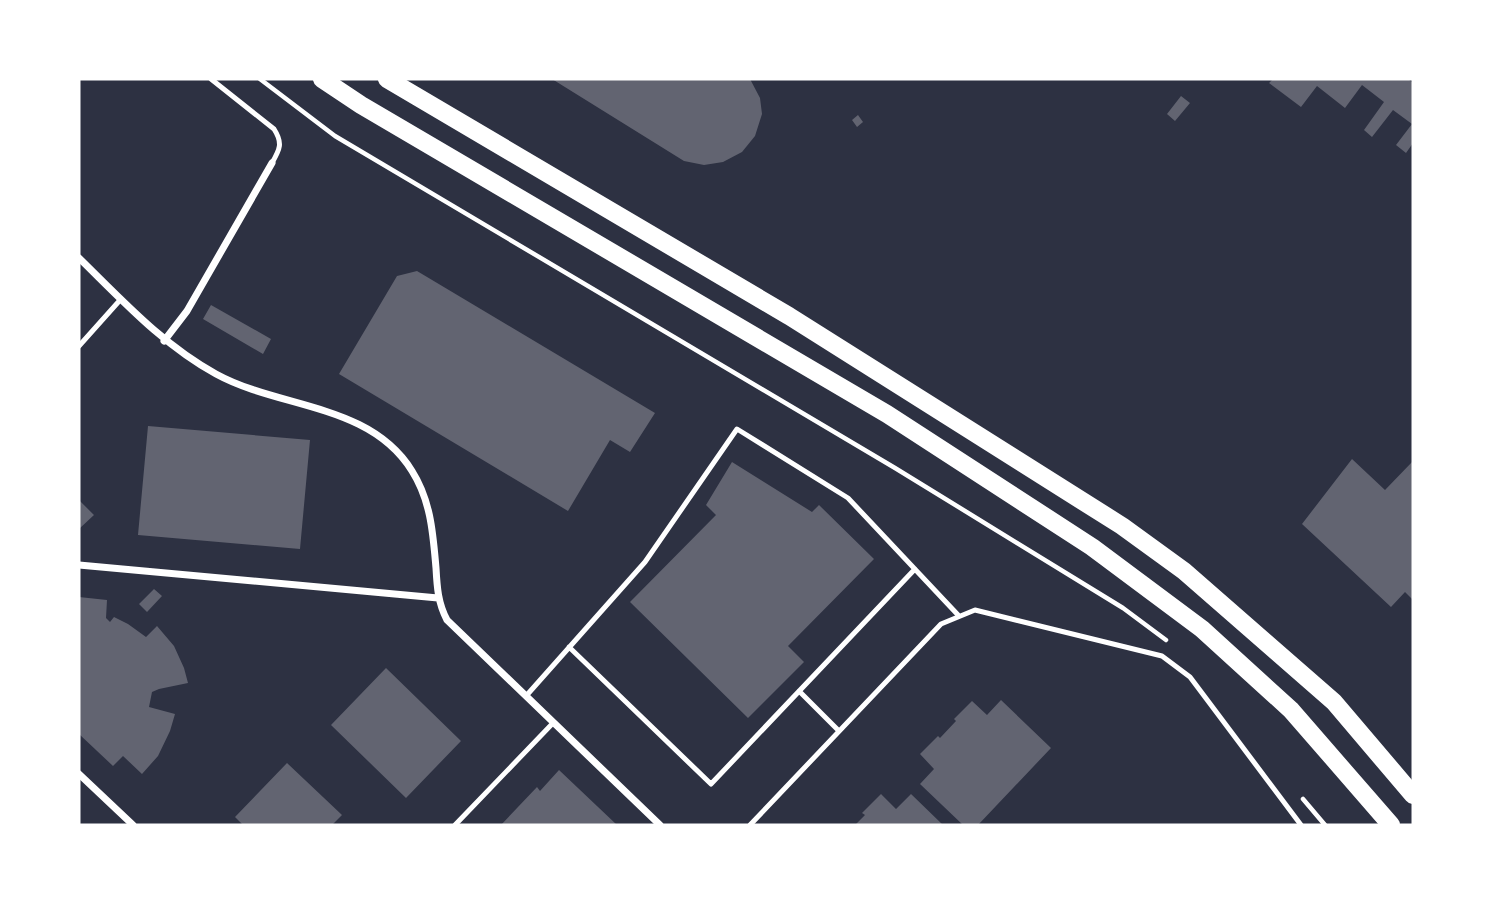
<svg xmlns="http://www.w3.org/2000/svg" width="1492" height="904" viewBox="0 0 1492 904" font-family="'DejaVu Sans',sans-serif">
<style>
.building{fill:#626471}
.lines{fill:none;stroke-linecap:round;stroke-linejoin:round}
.path{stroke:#fff;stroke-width:4.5}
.service{stroke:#fff;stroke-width:5}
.minor{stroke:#fff;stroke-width:7}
.primary{stroke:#fff;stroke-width:18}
</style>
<rect width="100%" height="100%" fill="#2d3142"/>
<path class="building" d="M 552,79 L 750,79 L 760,98 L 762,114 L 755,136 L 742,152 L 723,162 L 704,165 L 684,161 Z
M 1273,79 L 1408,79 L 1413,83 L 1413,143 L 1406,153 L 1396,145 L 1412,124 L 1393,110 L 1372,137 L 1364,130 L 1384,102 L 1362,85 L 1345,108 L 1317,86 L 1301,107 L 1269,83 Z
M 1181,96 L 1190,103 L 1175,121 L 1167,114 Z
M 858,115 L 863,122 L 857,127 L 852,120 Z
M 417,271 L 655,413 L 630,452 L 610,440 L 568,511 L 339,374 L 397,276 Z
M 211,305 L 271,339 L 263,354 L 203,319 Z
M 148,426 L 310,440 L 300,549 L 138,535 Z
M 1352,459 L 1385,490 L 1413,461 L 1413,600 L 1405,592 L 1391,607 L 1302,524 Z
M 732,462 L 812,512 L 819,505 L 874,559 L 788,646 L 804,662 L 748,718 L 630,602 L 716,515 L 706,505 Z
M 79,500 L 94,515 L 79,529 Z
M 154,589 L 162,596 L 147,612 L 139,604 Z
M 79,597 L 107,600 L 106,618 L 110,622 L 114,617 L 128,624 L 146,637 L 157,626 L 174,646 L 184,668 L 188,683 L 159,689 L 152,692 L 149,707 L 175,714 L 170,731 L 158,756 L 142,774 L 123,756 L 113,766 L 79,734 Z
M 386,668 L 461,741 L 406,798 L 331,725 Z
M 1001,700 L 1051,748 L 978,825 L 963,825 L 920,784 L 934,769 L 920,754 L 938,736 L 940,738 L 956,721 L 954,719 L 972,701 L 987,715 Z
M 287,763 L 342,815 L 332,825 L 243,825 L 235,817 Z
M 559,770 L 617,825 L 501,825 L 537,787 L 540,791 Z
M 881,794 L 896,809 L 911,794 L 943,825 L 855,825 L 865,815 L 862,813 Z"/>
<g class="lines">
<path class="path" d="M 260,79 L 335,136 L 895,468 L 1123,608 L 1166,640
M 1303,799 L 1325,825"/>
<path class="service" d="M 211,79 L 274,129 C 283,143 280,149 272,163
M 79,346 L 121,299
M 569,647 L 711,784 L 915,569
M 799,691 L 839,731
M 526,696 L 645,562 L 737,429 L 848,498 L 959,616
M 455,825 L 553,723
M 750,825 L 941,624 L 975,610 L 1162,656 L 1190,677 L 1301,825"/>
<path class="minor" d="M 79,258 C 122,300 163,345 216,374 C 280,409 370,403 412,471 C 431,501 433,534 436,568 C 437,587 438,603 447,620 L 660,825
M 164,341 L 187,311 L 272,163
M 79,565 L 438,598
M 79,774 L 133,825"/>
<path class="primary" d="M 322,79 L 361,105 L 887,414 L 1092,547 L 1202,629 L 1291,710 L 1391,825
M 387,79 L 789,316 L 1122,526 L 1184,571 L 1334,702 L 1413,795"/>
</g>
<rect width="1492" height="904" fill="none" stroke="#ffffff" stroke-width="161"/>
</svg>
